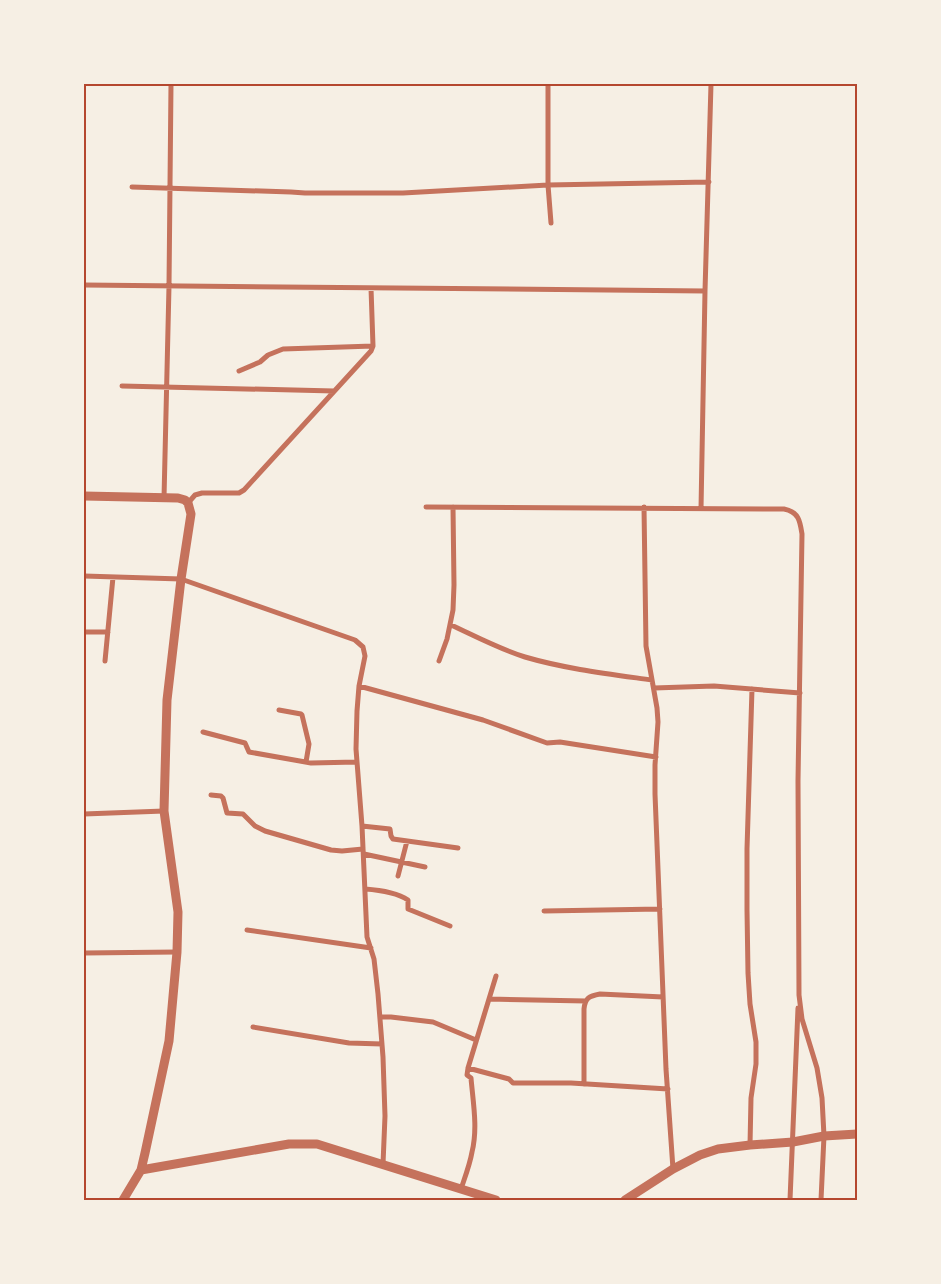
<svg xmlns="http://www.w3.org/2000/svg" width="941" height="1284" viewBox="0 0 941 1284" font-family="'Roboto Condensed',sans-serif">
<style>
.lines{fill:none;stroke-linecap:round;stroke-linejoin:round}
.minor{stroke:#c5725c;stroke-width:5}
.tertiary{stroke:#c5725c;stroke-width:9}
.neatline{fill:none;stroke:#b5482f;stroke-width:2}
</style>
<rect width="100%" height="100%" fill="#f6efe4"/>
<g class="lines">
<path class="minor" d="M 548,84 L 548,185 L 551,223
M 132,187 L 291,192 L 305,193 L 403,193 L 548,185 L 709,182
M 84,285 L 705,291
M 239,371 L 260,362 L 268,355 L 283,349 L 373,346
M 122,386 L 334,391
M 164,498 L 169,286 L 171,84
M 188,503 L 195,495 L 202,493 L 239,493 L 244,490 L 371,351 L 373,346 L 371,288
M 426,507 L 784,509 C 799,512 800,521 802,534 L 798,781 L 799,995 L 802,1019 L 817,1068 L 822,1098 L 824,1136 L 821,1200
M 644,507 L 646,646 L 657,708 L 658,722 L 655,765 L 655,794 L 666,1069 L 673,1169
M 701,509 L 705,291 L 711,84
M 84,576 L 181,579 L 355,640 L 363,647 L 365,656 L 359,686 L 357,711 L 356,749 L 362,826 L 367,937 L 374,959 L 378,994 L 383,1057 L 385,1116 L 383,1164
M 451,625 C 475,636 499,649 525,657 C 566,669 609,674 652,680
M 84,632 L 108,632
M 105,661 L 113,577
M 439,661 L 447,639 L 453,610 L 454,585 L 453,507
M 359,686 L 483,720 L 547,743 L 560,742 L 656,757
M 654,688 L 714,686 L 800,693
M 279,710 L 301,714 L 302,715 L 309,744 L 306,762
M 203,732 L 245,743 L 249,752 L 311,763 L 357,762
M 211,795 L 221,796 L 223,798 L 227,813 L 243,814 L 255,826 L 265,831 L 331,850 L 342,851 L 363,849
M 84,814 L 164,811
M 362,826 L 390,829 L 391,836 L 393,839 L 458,848
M 364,854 L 425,867
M 398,876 L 407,841
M 365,889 C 379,890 396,892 408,900 L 408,909 L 450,926
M 544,911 L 660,909
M 247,930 L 371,948
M 84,953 L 177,952
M 489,999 L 586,1001
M 380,1017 L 391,1017 L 433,1022 L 476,1040
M 253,1027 L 349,1043 L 382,1044
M 468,1068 L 509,1079 L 513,1083 L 571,1083 L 668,1089
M 584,1084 L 584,1009 C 585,998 589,996 600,994 L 663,997
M 750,1145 L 751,1098 L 756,1064 L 756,1042 L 750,1004 L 748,973 L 747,910 L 747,849 L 752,689
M 461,1189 C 465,1177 470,1164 472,1152 C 478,1128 473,1102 471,1078 L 467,1075 L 468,1068 L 496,976
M 790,1200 L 798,1008"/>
<path class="tertiary" d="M 84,496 L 178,498 L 185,500 L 188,503 L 191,514 L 181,579 L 167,700 L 164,811 L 178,912 L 177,952 L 169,1041 L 145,1153 L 141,1170 L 123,1200
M 141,1170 L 289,1144 L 317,1144 L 496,1200
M 625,1200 L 673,1169 L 700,1155 L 718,1149 L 750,1145 L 793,1142 L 824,1136 L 857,1134"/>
</g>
<rect width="941" height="1284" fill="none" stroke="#f6efe4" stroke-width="170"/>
<rect x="85" y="85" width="771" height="1114" class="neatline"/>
</svg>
